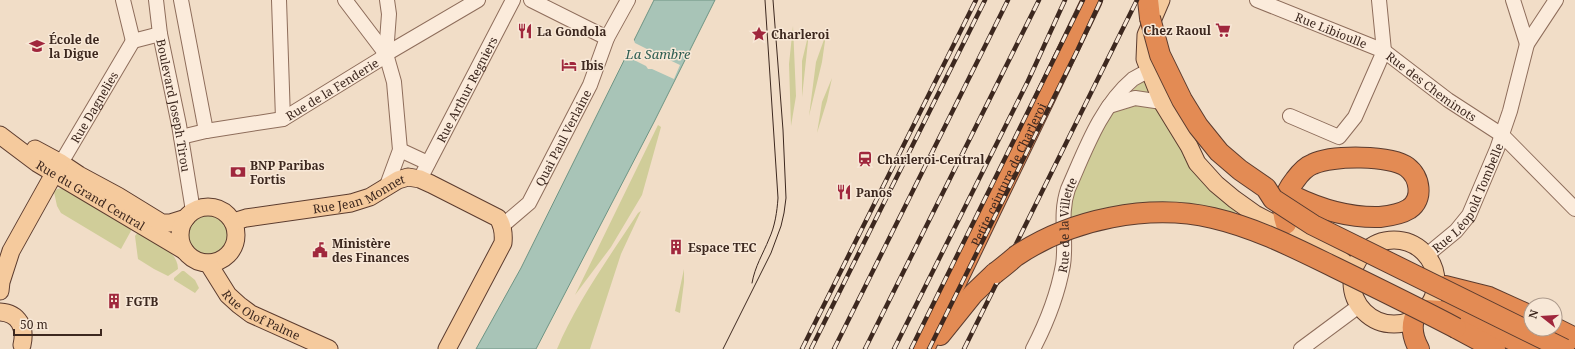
<svg xmlns="http://www.w3.org/2000/svg" width="1575" height="349" viewBox="0 0 1575 349" font-family="'Noto Serif',serif">
<style>
.green{fill:#d0cd99}
.water{fill:#a8c4b7;stroke:#6e9484}
.pier{fill:#f1ddc7}
.lines{fill:none;stroke-linecap:round;stroke-linejoin:round}
.minor-casing{stroke:#8e6d5b;stroke-width:16}
.major-casing{stroke:#5c3c2f;stroke-width:19}
.highway-casing{stroke:#5c3c2f;stroke-width:22}
.minor{stroke:#fbebdb;stroke-width:14}
.major{stroke:#f5ca9d;stroke-width:17}
.highway{stroke:#e38b54;stroke-width:20}
.tram{stroke:#3d281f;stroke-width:1}
.rail-casing{stroke:#3d281f;stroke-width:4.5}
.rail{stroke:#f8e8d7;stroke-width:3;stroke-dasharray:9;stroke-linecap:butt}
.highway-bridge-casing{stroke:#5c3c2f;stroke-width:22;stroke-linecap:butt}
.highway-bridge{stroke:#e38b54;stroke-width:20}
.labels{text-anchor:middle;dominant-baseline:central;stroke-width:3;stroke-linejoin:round;paint-order:stroke}
.poi-label{font-size:12px;font-weight:bold;fill:#3d281f;stroke:#f8e8d7;text-anchor:start}
.street-label{font-size:12px;fill:#3d281f;stroke:#f8e8d7}
.water-label{font-size:13px;font-style:italic;fill:#2e5e52;stroke:#f8e8d7}
</style>
<rect width="100%" height="100%" fill="#f1ddc7"/>
<path class="green" d="M 793,26 L 796,96 L 791,126 L 789,64 Z
M 809,32 L 802,97 L 802,61 Z
M 826,34 L 822,62 L 809,116 L 816,62 Z
M 832,78 L 827,101 L 817,133 L 822,102 Z
M 1147,79 L 1239,210 L 1231,215 L 1069,220 L 1071,192 L 1110,115 L 1138,85 Z
M 658,125 L 661,127 L 642,195 L 611,247 L 575,295 Z
M 63,188 L 132,229 L 121,249 L 61,213 L 57,206 L 54,192 L 57,189 Z
M 641,211 L 621,254 L 590,349 L 557,349 C 576,303 610,256 638,213 Z
M186 234a21 21 0 1 1 42 0a21 21 0 1 1-42 0Z
M 138,232 C 152,240 178,250 178,269 L 168,276 L 154,269 L 138,259 L 135,236 Z
M 684,269 L 684,282 L 680,313 L 675,311 Z
M 182,271 L 184,271 L 195,280 L 199,288 L 195,293 L 174,280 L 174,278 Z"/>
<path class="water" d="M 654,0 L 715,0 L 654,122 L 536,349 L 476,349 L 521,268 Z"/>
<path class="pier" d="M 633,38 L 635,43 L 653,52 L 657,50 L 659,55 L 680,65 L 674,79 L 652,69 L 648,69 L 646,66 L 628,57 L 624,56 Z"/>
<g class="lines">
<g class="minor-casing">
<g id="minor">
<path d="M 123,0 L 133,41"/>
<path id="s1" d="M 156,0 L 160,34 L 179,125 L 193,211"/>
<path d="M 181,0 L 206,131"/>
<path d="M 279,0 L 283,119"/>
<path d="M 345,0 L 386,54"/>
<path d="M 531,0 L 607,38"/>
<path id="s2" d="M 1257,0 L 1384,51 L 1448,100 L 1502,135 L 1575,209"/>
<path d="M 1513,0 L 1527,44"/>
<path d="M 133,41 L 160,34"/>
<path d="M 1109,106 L 1135,98 L 1162,102"/>
<path d="M 1290,116 L 1339,137 L 1355,117 L 1384,51 L 1379,0"/>
<path id="s3" d="M 181,137 L 206,131 L 283,119 L 379,60 L 386,54 L 478,0"/>
<path d="M 400,150 L 428,163"/>
<path id="s4" d="M 61,163 L 133,41"/>
<path id="s5" d="M 420,179 L 513,0"/>
<path d="M 386,188 L 400,150 L 394,82 L 386,54 L 389,14 L 387,0"/>
<path id="s6" d="M 502,226 L 529,203 L 590,85 L 607,38 L 628,0"/>
<path id="s7" d="M 1427,255 L 1456,231 L 1469,215 L 1497,149 L 1510,111 L 1527,44 L 1556,0"/>
<path id="s8" d="M 1033,349 C 1046,324 1058,293 1063,265 C 1067,239 1059,215 1068,189 C 1085,151 1100,107 1133,79 C 1138,76 1144,73 1149,71"/>
<path d="M 1301,349 L 1359,306"/>
</g>
</g>
<g class="major-casing">
<g id="major">
<path d="M 1161,0 L 1146,35 L 1145,59 L 1162,102 L 1189,146 L 1197,163 L 1216,184 L 1234,199 L 1255,214 L 1339,258 L 1348,266 L 1352,274"/>
<path id="s9" d="M 0,135 L 37,163 L 185,251"/>
<path d="M 35,149 L 61,163 L 79,175 L 118,196 L 162,223 L 170,223 L 186,218"/>
<circle cx="208" cy="235" r="28"/>
<path id="s10" d="M 233,222 L 246,218 L 351,203 L 370,197 L 398,180 L 408,177 L 420,179 L 431,184 L 498,218 C 503,226 504,233 503,243 L 447,349"/>
<circle cx="1394" cy="282" r="42"/>
<path id="s11" d="M 208,263 L 228,295 L 239,305 L 251,314 L 329,349"/>
<path d="M 0,291 L 1,282 L 11,251 L 60,163"/>
<path d="M 0,312 C 19,313 26,328 22,345"/>
</g>
</g>
<g class="highway-casing">
<g id="highway">
<path d="M 1148,0 L 1150,18"/>
<path d="M 1286,224 C 1280,207 1284,194 1295,180 C 1300,173 1305,167 1313,164 C 1332,155 1391,155 1407,167 C 1420,177 1424,199 1409,209 C 1401,214 1389,216 1380,217 C 1349,218 1322,210 1295,197"/>
<path d="M 1445,286 L 1489,297 L 1531,316"/>
<path d="M 1426,310 L 1453,312 L 1460,314 L 1531,349"/>
<path d="M 1414,319 C 1411,329 1414,340 1419,349"/>
<path d="M 1456,328 L 1495,349"/>
<path d="M 1555,328 L 1575,338"/>
<path d="M 940,335 L 973,294 L 995,273"/>
<path id="s12" d="M 924,349 L 1092,0"/>
</g>
</g>
<use href="#minor" class="minor"/>
<use href="#major" class="major"/>
<use href="#highway" class="highway"/>
<path class="tram" d="M 752,283 C 755,266 763,254 769,239 C 775,226 777,212 778,198 L 765,0
M 723,349 L 771,253 L 781,226 L 784,213 L 786,198 L 783,130 L 773,0"/>
<g class="rail-casing">
<path id="rail" d="M 802,349 L 976,0
M 811,349 L 985,0
M 834,349 L 1008,0
M 865,349 L 1039,0
M 894,349 L 1028,81 L 1065,0
M 911,349 L 1083,0
M 929,349 L 1078,49 L 1101,0
M 964,349 L 1137,0"/>
</g>
<use href="#rail" class="rail"/>
<g class="highway-bridge-casing">
<path id="highway-bridge" d="M 1150,18 L 1160,55 L 1182,100 L 1198,126 L 1219,152 L 1240,170 L 1266,188 L 1273,199 L 1313,225 L 1564,349
M 995,273 C 1002,268 1009,262 1016,256 C 1071,219 1149,203 1213,218 C 1256,228 1295,248 1334,267 C 1375,287 1416,307 1456,328"/>
</g>
<use href="#highway-bridge" class="highway-bridge"/>
</g>
<defs>
<g id="supermarket-bare" transform="scale(1.2)"><path d="M-6-5.5h2.5l.6 2H6L4.5 2H-2.5L-4.4-4H-6ZM-1.5 3.2a1.3 1.3 0 1 0 .1 0ZM3 3.2a1.3 1.3 0 1 0 .1 0Z" fill="#a0273d" stroke="#f8e8d7" stroke-width="2.5" paint-order="stroke"/></g>
<g id="restaurant-bare" transform="scale(1.2)"><path d="M-5-6h1v4h1v-4h1v4h1v-4h1v5L-1.5 .5V6h-2V.5L-5-1ZM5-6V6H3V1.5H1.5Q1.5-4 5-6Z" fill="#a0273d" stroke="#f8e8d7" stroke-width="2.5" paint-order="stroke"/></g>
<g id="sight-bare" transform="scale(1.2)"><path d="M0-6L1.8-2.2L6-1.7L2.9 1.2L3.7 5.4L0 3.3L-3.7 5.4L-2.9 1.2L-6-1.7L-1.8-2.2Z" fill="#a0273d" stroke="#f8e8d7" stroke-width="2.5" paint-order="stroke"/></g>
<g id="school-bare" transform="scale(1.2)"><path d="M0-5L7-2L0 1L-7-2ZM-4 1L0 2.5L4 1V4Q0 6-4 4Z" fill="#a0273d" stroke="#f8e8d7" stroke-width="2.5" paint-order="stroke"/></g>
<g id="hotel-bare" transform="scale(1.2)"><path d="M-6-4.5h1.5V1H6V5H4.5V3h-9V5H-6ZM-4 0a1.8 1.8 0 1 1 3.6 0ZM.5 0V-2.5h3Q6-2.5 6 0Z" fill="#a0273d" stroke="#f8e8d7" stroke-width="2.5" paint-order="stroke"/></g>
<g id="station-bare" transform="scale(1.2)"><path d="M-3-6H3Q5-6 5-4V2Q5 4 3 4L4.5 6H3L1.5 4h-3L-3 6H-4.5L-3 4Q-5 4-5 2V-4Q-5-6-3-6ZM-3.5-4v3h7v-3ZM-3.5 1v1.5H-2V1ZM2 1v1.5H3.5V1Z" fill="#a0273d" stroke="#f8e8d7" stroke-width="2.5" paint-order="stroke"/></g>
<g id="bank-bare" transform="scale(1.2)"><path d="M-6-4H6V4H-6ZM0-2.3a2.3 2.3 0 1 0 0 4.6a2.3 2.3 0 1 0 0-4.6Z" fill="#a0273d" stroke="#f8e8d7" stroke-width="2.5" paint-order="stroke"/></g>
<g id="building-bare" transform="scale(1.2)"><path d="M-4-6H4V6H1V3H-1V6H-4ZM-2.5-4.3h1.7v1.8h-1.7ZM.8-4.3h1.7v1.8H.8ZM-2.5-1h1.7V.8h-1.7ZM.8-1h1.7V.8H.8Z" fill="#a0273d" stroke="#f8e8d7" stroke-width="2.5" paint-order="stroke"/></g>
<g id="civic-bare" transform="scale(1.2)"><path d="M-.6-6.5H3V-4.5H.6V-3L4-1V1h2V6H-6V1h2V-1L-.6-3ZM-1.2 2.5V6h2.4V2.5Z" fill="#a0273d" stroke="#f8e8d7" stroke-width="2.5" paint-order="stroke"/></g>
</defs>
<g fill-rule="evenodd">
<use href="#supermarket-bare" x="1223" y="30"/>
<use href="#restaurant-bare" x="525" y="31"/>
<use href="#sight-bare" x="759" y="34"/>
<use href="#school-bare" x="37" y="46"/>
<use href="#hotel-bare" x="569" y="65"/>
<use href="#station-bare" x="865" y="159"/>
<use href="#bank-bare" x="238" y="172"/>
<use href="#restaurant-bare" x="844" y="192"/>
<use href="#building-bare" x="676" y="247"/>
<use href="#civic-bare" x="320" y="250"/>
<use href="#building-bare" x="114" y="301"/>
</g>
<g class="labels">
<g class="poi-label">
<text x="1211" y="30" text-anchor="end">Chez Raoul</text>
<text x="537" y="31">La Gondola</text>
<text x="771" y="34">Charleroi</text>
<text x="49" y="39">École de<tspan x="49" dy="14">la Digue</tspan></text>
<text x="581" y="65">Ibis</text>
<text x="877" y="159">Charleroi-Central</text>
<text x="250" y="165">BNP Paribas<tspan x="250" dy="14">Fortis</tspan></text>
<text x="856" y="192">Panos</text>
<text x="332" y="243">Ministère<tspan x="332" dy="14">des Finances</tspan></text>
<text x="688" y="247">Espace TEC</text>
<text x="126" y="301">FGTB</text>
</g>
<g class="street-label">
<text stroke="none"><textPath href="#s2" startOffset="80">Rue Libioulle</textPath></text>
<text stroke="none"><textPath href="#s2" startOffset="196">Rue des Cheminots</textPath></text>
<text stroke="none"><textPath href="#s3" startOffset="161">Rue de la Fenderie</textPath></text>
<text stroke="none"><textPath href="#s5" startOffset="101">Rue Arthur Regniers</textPath></text>
<text stroke="none"><textPath href="#s1" startOffset="107">Boulevard Joseph Tirou</textPath></text>
<text stroke="none"><textPath href="#s4" startOffset="65">Rue Dagnelies</textPath></text>
<text stroke="none"><textPath href="#s6" startOffset="109">Quai Paul Verlaine</textPath></text>
<text stroke="none"><textPath href="#s12" startOffset="194">Petite ceinture de Charleroi</textPath></text>
<text stroke="none"><textPath href="#s10" startOffset="130">Rue Jean Monnet</textPath></text>
<text stroke="none"><textPath href="#s9" startOffset="109">Rue du Grand Central</textPath></text>
<text stroke="none"><textPath href="#s7" startOffset="72">Rue Léopold Tombelle</textPath></text>
<text stroke="none"><textPath href="#s8" startOffset="130">Rue de la Villette</textPath></text>
<text stroke="none"><textPath href="#s11" startOffset="77">Rue Olof Palme</textPath></text>
</g>
<g class="water-label">
<text x="658" y="54">La Sambre</text>
</g>
</g>
<g transform="translate(1543 317) rotate(287)"><circle r="19" fill="#f8e8d7" stroke="#ad9b8d"/>
<path d="M0-3L7 15L0 10L-7 15Z" fill="#a0273d"/>
<text y="-6" font-size="11" font-weight="bold" text-anchor="middle" fill="#3d281f">N</text>
</g>
<path d="M14 329v6h87v-6" fill="none" stroke="#3d281f" stroke-width="2"/>
<text x="20" y="329" font-size="12" fill="#3d281f" stroke="#f8e8d7" stroke-width="3" paint-order="stroke">50 m</text>
</svg>
